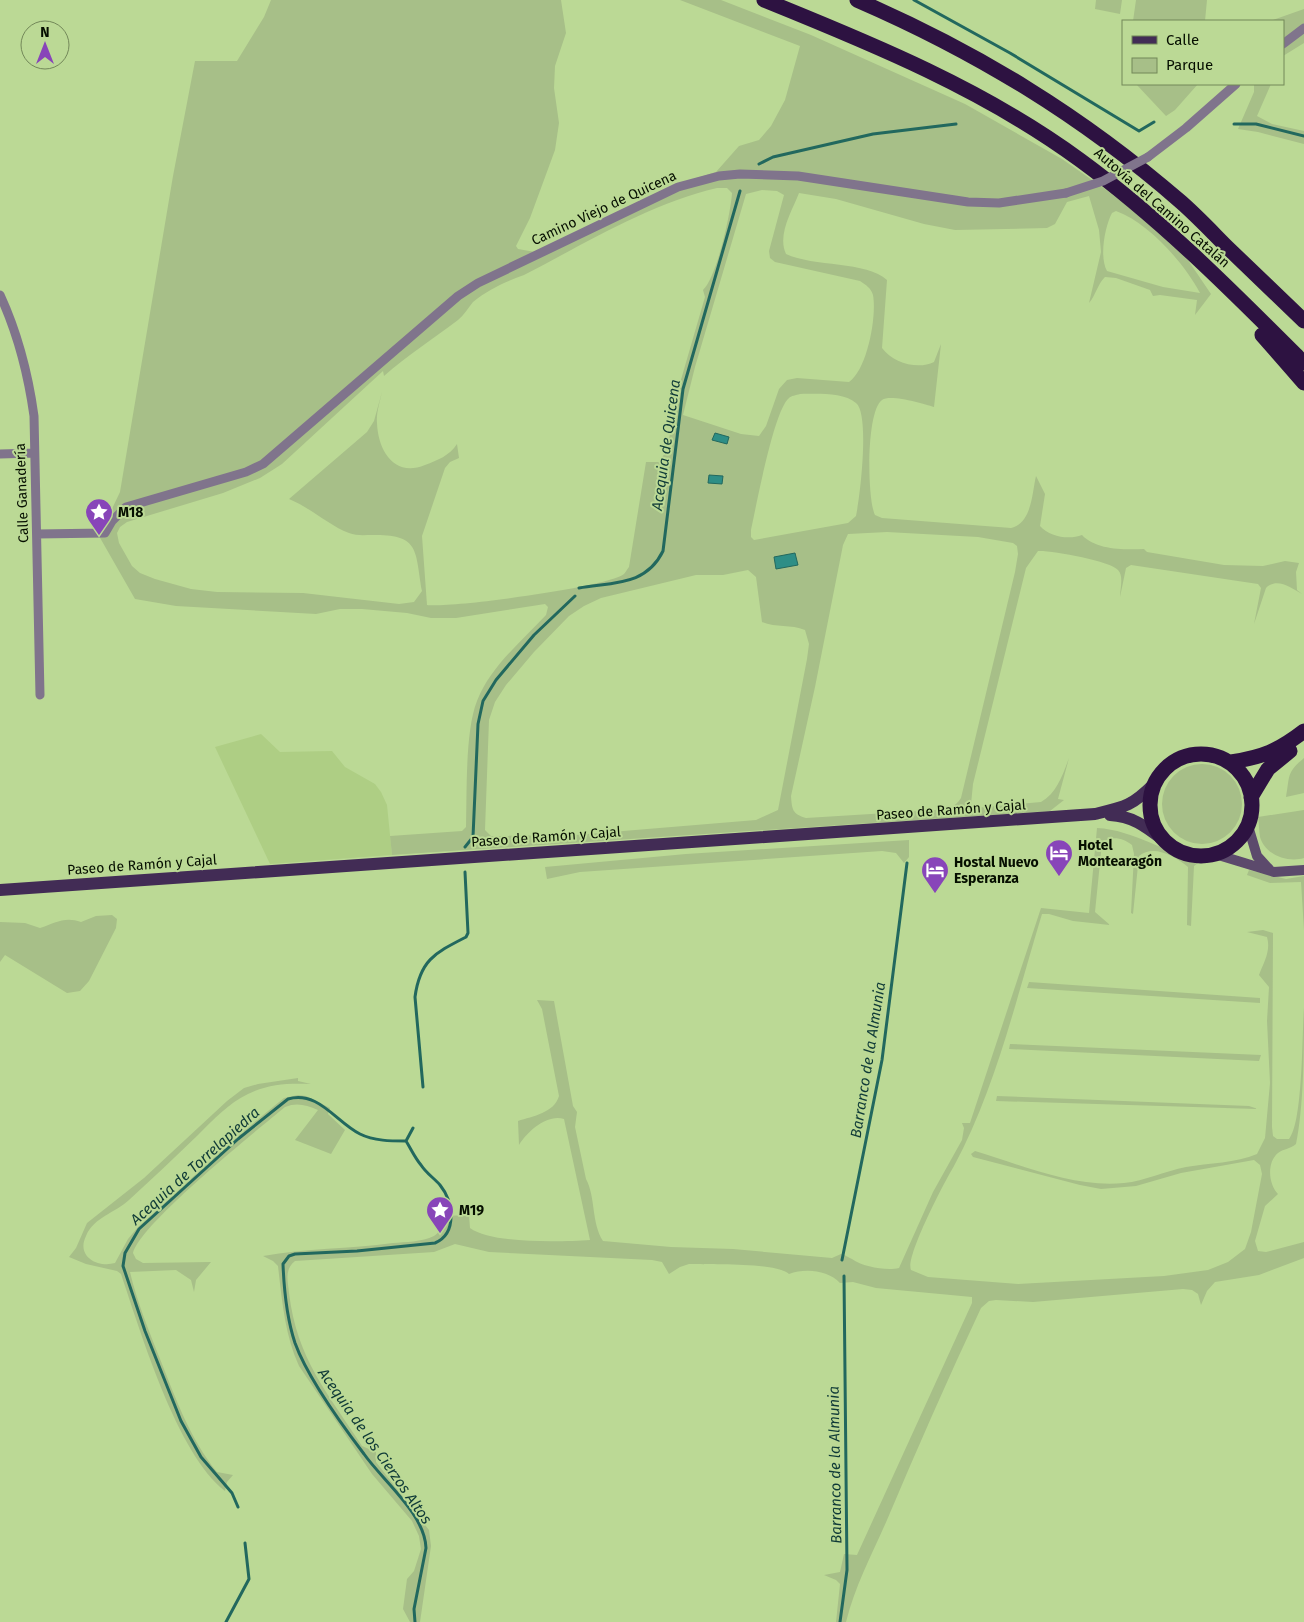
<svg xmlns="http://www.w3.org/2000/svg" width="1304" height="1622" viewBox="0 0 1304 1622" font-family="'Fira Sans',sans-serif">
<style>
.built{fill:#aece84}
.green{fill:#a7bf88;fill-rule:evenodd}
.water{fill:#2e8e86;stroke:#22685e}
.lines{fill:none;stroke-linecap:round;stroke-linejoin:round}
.stream{stroke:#22685e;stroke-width:3}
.street{stroke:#80748c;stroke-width:9}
.secondary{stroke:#5c4a6c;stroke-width:10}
.primary{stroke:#422c55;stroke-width:12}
.highway{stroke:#2d1241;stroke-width:15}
.street-bridge{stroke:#80748c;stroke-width:9}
.labels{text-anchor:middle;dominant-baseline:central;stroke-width:4;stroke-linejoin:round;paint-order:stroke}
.street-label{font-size:14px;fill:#060f00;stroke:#bbd995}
.poi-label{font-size:14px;font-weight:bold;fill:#060f00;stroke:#bbd995;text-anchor:start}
.water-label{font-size:15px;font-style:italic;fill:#0f3a37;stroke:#bbd995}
</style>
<rect width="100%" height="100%" fill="#bbd995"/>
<path class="built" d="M 261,734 L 280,752 L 332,751 L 345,767 L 375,784 L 381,792 L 387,805 L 392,855 L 270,864 L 215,747 Z"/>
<path class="green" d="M 271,0 L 561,0 L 566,33 L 555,66 L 554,88 L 559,123 L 555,150 L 530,218 L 516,246 L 518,249 L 535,252 L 690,180 L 716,172 L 739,146 L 759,140 L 771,126 L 785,100 L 800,46 L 680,0 L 721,0 L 811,35 L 965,104 L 1062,159 L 1105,189 L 1177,244 L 1211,294 L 1195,315 L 1197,300 L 1160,295 L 1153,296 L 1150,290 L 1116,278 L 1105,277 C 1097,285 1096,295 1089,303 L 1101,252 L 1099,230 L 1089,196 L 1067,202 L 1055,224 L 1047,228 L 955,230 L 924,224 L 836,199 L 799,193 C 792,211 777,235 786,254 C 813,267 867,261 887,280 L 882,348 C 893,363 918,370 934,362 L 941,344 L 934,407 C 923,404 891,394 882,400 C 866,411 867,499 875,515 L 882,518 L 1011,528 C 1032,523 1032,493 1036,476 L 1045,494 L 1040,526 C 1050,537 1069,540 1082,535 C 1096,550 1124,550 1144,549 L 1147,552 L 1224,565 L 1263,566 L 1285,561 L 1299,563 L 1296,572 L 1297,590 L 1302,594 C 1291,588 1277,577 1266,588 L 1254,624 L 1261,588 L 1258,584 L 1131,565 L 1126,568 L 1120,597 C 1120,589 1124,576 1118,570 C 1111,561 1050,550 1038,551 L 1026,568 L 973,784 L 971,804 L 975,808 L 1041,802 C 1057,793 1063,774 1069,758 L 1058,799 L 1064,800 L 1050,811 L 392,855 L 390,836 L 462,831 L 466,827 C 467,793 465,731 477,701 C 490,667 522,641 546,615 L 548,607 L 545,604 L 456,618 L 431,618 L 407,613 L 362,609 L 340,609 L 316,614 L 176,606 L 135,599 L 99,536 L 120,492 L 173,176 L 195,61 L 237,61 L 264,17 ZM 717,188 L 727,188 L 732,193 C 731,212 717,277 703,290 L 705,297 L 678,390 L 667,450 L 659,462 L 646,462 L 629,567 C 627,569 626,572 624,574 C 608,587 452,608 427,605 L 422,536 L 445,468 L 450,462 L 459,458 L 457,444 C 449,456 438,460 425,465 C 394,478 378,450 377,423 C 376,413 380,401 382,392 L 374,421 L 367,432 L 289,499 C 311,508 328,525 349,533 C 356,536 365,535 372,535 C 420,534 415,550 422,591 L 414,602 L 399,604 L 303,593 L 217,592 L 191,589 L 155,579 L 140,573 L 132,566 L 119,543 L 117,533 L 120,527 L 127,522 L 223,493 L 260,478 L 282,464 L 383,371 L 384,376 C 408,355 433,339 458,320 C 464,315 468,308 473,302 C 489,289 505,282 524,275 C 586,243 649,204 717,188 ZM 762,190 L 777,191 L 784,195 L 769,251 L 770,258 L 775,262 L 860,281 C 866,285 871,288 873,295 C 877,317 867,370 849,382 L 797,378 L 787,380 L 779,389 L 766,426 L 759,436 L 741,434 L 683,415 L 695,367 L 746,194 ZM 1116,211 C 1149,223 1184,263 1200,293 L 1163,287 L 1107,271 C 1099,257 1105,226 1112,213 ZM 800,394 C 816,394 843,392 856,403 C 870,414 860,497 856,516 L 848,523 L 754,540 L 751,537 L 751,530 C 756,507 774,410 789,398 C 791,396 796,395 800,394 ZM 887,532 L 978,537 L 1013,543 L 1017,546 L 1018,554 L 1015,572 L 961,798 C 955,808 948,808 936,810 L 806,818 C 792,814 792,809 791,796 L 815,687 L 843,545 L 848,534 ZM 748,570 L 756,577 L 762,622 C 776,628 791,624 805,630 L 809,644 L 807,659 L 778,810 L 756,820 L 575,835 L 491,836 L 485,830 L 489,720 L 495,702 L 506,685 L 534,652 L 569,616 L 584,606 L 601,598 L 696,575 L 723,575 Z
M 1096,0 L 1122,0 L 1120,14 L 1095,9 Z
M 1136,0 L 1207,0 L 1205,21 L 1133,21 Z
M 1304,9 L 1304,43 L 1283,56 L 1283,21 L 1270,21 Z
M 1136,84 L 1198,84 L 1175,110 L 1166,116 Z
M 1254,84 L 1271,84 L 1257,116 L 1272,124 L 1304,131 L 1304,144 L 1258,132 L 1238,129 L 1254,92 Z
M 1304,758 L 1304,793 L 1286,797 C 1290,776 1286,773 1304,758 Z
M1162 804a40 40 0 1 1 80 0a40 40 0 1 1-80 0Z
M 1304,810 L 1304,858 C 1288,863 1265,855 1260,837 C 1259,831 1259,823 1258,817 Z
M 1097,828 C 1134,830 1165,853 1201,861 L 1194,866 L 1191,926 L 1187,925 L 1188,867 C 1175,856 1153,844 1139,856 L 1133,914 L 1131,913 L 1134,854 L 1132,845 C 1123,838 1111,835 1102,843 L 1095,912 L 1110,925 L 1073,921 L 1049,914 L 1042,914 C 1016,999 996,1088 954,1166 C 945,1181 905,1257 911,1270 L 928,1277 L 1018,1284 L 1164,1276 L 1208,1270 L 1228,1262 L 1245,1249 L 1251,1232 L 1262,1174 L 1260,1165 L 1254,1160 L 1181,1173 L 1136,1186 L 1101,1189 L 1080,1185 L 973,1157 L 971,1154 L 975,1151 C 1022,1165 1074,1188 1124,1183 C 1145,1181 1165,1171 1186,1167 C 1209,1163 1236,1163 1257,1154 L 1265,1138 L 1270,1083 L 1267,1021 L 1269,987 L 1259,975 C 1264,962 1271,951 1267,937 L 1247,932 L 1263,930 L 1273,933 L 1272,1127 L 1273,1136 L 1277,1139 L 1289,1139 C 1303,1123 1302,1034 1304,1008 C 1304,1048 1304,1106 1296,1144 C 1290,1149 1283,1149 1278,1153 C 1266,1163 1269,1185 1278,1194 L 1265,1206 L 1255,1241 L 1258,1251 L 1266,1252 L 1304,1242 L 1304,1258 L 1259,1275 L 1215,1282 L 1207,1291 L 1201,1305 L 1198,1294 L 1192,1290 L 1183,1289 L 1033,1302 L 996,1300 L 989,1301 L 981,1308 C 948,1378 917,1449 887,1520 C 872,1554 855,1586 846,1622 L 836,1622 L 840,1584 L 836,1580 L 824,1575 L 840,1572 L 844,1554 L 857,1555 L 972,1303 L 972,1297 L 876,1288 L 853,1282 L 840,1283 C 828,1270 805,1268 789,1274 C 775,1262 710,1265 689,1264 L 680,1267 L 669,1274 L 662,1262 L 652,1260 L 489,1252 L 455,1244 L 434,1252 L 295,1261 C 284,1270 288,1281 289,1293 C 297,1359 327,1392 362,1446 L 376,1452 L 376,1462 L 429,1530 L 431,1546 L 420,1622 L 410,1622 L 403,1609 L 407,1579 L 414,1571 L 421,1549 L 419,1536 L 412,1521 L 372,1474 L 299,1366 C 285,1335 282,1301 278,1266 L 273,1261 L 263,1256 C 306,1248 349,1249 393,1243 C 405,1242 422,1242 434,1236 C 441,1232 442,1224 444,1216 L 469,1215 L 470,1228 C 492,1244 561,1242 590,1240 L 564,1119 C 547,1114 528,1131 519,1145 L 518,1121 C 533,1116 554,1113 559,1096 L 542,1009 L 537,1000 L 554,1001 L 573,1106 L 577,1112 L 575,1127 L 586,1179 C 596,1198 591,1222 603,1241 L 671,1247 L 733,1249 L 832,1258 L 841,1254 C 846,1255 847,1257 852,1259 C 863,1267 887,1271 899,1268 L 933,1192 L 962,1140 L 964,1128 L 962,1123 L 970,1123 L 1041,908 L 1089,913 Z
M 909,840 L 909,857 L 904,863 L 896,853 L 882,851 L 580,872 L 547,879 L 545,867 L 686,854 Z
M 1249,870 L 1286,879 L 1304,876 L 1304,930 L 1301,882 L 1270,883 L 1247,875 Z
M 112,915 L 117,919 L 116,928 L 89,981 L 80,991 L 67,993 L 5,955 L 0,962 L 0,922 L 25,923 L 40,928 C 55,923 65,916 81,922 L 96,916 Z
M 1029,982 L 1260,998 L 1260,1003 L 1027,988 Z
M 1010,1044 L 1261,1055 L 1259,1061 L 1009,1049 Z
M 298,1078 L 298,1081 L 311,1084 C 288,1083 268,1084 248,1094 C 229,1103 213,1120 198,1135 C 175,1157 152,1179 129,1200 C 115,1213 94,1217 86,1236 C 76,1256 97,1268 115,1263 L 128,1239 L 138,1227 L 240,1134 L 284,1098 L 298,1095 L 306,1096 L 330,1108 L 328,1114 L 345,1130 L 331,1154 L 295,1140 L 318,1110 C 306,1105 297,1102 285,1107 C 255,1132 141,1223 133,1253 L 136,1259 L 143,1263 L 211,1262 L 196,1280 L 194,1292 L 191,1280 L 176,1270 L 130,1272 C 137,1302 149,1331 160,1359 C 176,1399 190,1439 217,1472 L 233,1475 L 227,1482 L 225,1491 C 177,1454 141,1333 121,1274 L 117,1271 L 86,1264 L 69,1257 L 76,1248 L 87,1223 L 144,1178 L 227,1101 L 244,1088 L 258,1084 Z
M 997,1096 L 1249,1106 L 1258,1109 L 996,1101 Z"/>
<path class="water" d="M 715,433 L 729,437 L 727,444 L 712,440 Z
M 709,475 L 723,476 L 722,484 L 708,483 Z
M 795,553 L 798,565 L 776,569 L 774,557 Z"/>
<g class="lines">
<path class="stream" d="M 914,0 L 1010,53 L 1139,131 L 1154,122
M 1234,124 L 1256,124 L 1304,136
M 759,164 L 773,157 L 873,134 L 956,124
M 579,588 C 613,582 646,586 663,551 L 683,389 L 740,191
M 465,847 L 473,837 L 478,724 L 483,701 L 496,680 L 534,635 L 575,596
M 423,1087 L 415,997 C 420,960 435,953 466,937 L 468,933 L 465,872
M 406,1141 C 411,1149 415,1158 421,1165 C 426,1173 434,1178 440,1185 C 453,1201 458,1233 435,1243 L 357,1251 L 295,1254 L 289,1256 L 283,1264 C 284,1290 287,1319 295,1343 C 307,1376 342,1425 364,1454 C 383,1481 425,1514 426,1548 L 414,1609 L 415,1622
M 406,1141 L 413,1128
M 842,1260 L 882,1060 L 907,863
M 238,1507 L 232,1493 L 201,1457 L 181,1421 L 145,1331 L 123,1266 L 125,1253 L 139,1229 L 238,1139 L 288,1099 C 318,1090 336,1122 360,1134 C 374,1141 391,1141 406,1141
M 226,1622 L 249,1579 L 245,1543
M 840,1622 L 847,1570 L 844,1276"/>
<path class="street" d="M 1283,44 L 1304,28
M 1148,157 L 1186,128 L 1236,84
M 0,295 C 18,334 28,373 34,416 L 40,695
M 0,454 L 34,453
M 37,534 L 105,533 L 112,521 L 126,507 L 246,472 L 263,464 L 458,296 L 478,283 L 678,187 L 719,176 L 740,174 L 798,176 L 968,202 L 999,203 L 1066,193"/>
<path class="secondary" d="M 1248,826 L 1257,856 L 1269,869
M 1215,854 L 1274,872 L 1304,870"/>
<path class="primary" d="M 1110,815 C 1132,816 1145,826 1162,839
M 0,890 L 1095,814 C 1125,807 1132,806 1154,784"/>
<path class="highway" d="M 764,0 C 873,44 985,90 1080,160 C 1162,220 1233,292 1304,363
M 857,0 C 977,52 1082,116 1181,202 C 1197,216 1212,232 1227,247 C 1253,272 1278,296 1304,321
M 1262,335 L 1304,383
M1150 805a51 51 0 1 1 102 0a51 51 0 1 1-102 0Z
M 1231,762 C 1263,757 1278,751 1304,731
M 1251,797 L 1268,769 L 1290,751"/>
<path class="street-bridge" d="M 1066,193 L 1103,181 L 1148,157"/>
</g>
<defs>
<g id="sight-pin" transform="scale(1.4375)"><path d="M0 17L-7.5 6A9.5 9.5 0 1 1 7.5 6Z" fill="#8845b9" stroke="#bbd995"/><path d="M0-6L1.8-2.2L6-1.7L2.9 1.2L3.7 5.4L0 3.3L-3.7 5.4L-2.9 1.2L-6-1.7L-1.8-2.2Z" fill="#fff"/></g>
<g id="hotel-pin" transform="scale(1.4375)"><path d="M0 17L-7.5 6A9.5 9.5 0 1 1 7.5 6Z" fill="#8845b9" stroke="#bbd995"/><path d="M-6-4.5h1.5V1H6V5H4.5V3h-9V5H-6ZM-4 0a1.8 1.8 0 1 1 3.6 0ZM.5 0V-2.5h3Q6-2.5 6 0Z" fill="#fff"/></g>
</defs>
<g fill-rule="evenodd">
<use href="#sight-pin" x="99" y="512"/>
<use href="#hotel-pin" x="1059" y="853"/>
<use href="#hotel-pin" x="935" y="870"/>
<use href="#sight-pin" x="440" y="1210"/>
</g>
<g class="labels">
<g class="street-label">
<text transform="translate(604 208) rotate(-25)">Camino Viejo de Quicena</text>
<text transform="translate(1162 208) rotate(41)">Autovía del Camino Catalán</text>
<text transform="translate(22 493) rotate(-92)">Calle Ganadería</text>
<text transform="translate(951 810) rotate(-4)">Paseo de Ramón y Cajal</text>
<text transform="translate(546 837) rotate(-4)">Paseo de Ramón y Cajal</text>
<text transform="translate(142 865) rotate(-4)">Paseo de Ramón y Cajal</text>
</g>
<g class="poi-label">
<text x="118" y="512">M18</text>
<text x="1078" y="845">Hotel<tspan x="1078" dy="16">Montearagón</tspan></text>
<text x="954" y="862">Hostal Nuevo<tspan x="954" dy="16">Esperanza</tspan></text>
<text x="459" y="1210">M19</text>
</g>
<g class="water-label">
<text transform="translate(666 445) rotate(-82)">Acequia de Quicena</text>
<text transform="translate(868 1060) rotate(-81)">Barranco de la Almunia</text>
<text transform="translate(195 1166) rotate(-42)">Acequia de Torrelapiedra</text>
<text transform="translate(375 1446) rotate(55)">Acequia de los Cierzos Altos</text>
<text transform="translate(835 1465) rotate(-91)">Barranco de la Almunia</text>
</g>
</g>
<rect x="1122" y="20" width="162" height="65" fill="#bbd995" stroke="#738859"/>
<rect x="1132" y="36" width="25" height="8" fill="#422c55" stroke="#738859"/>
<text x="1166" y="45" font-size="15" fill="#060f00">Calle</text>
<rect x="1132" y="58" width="25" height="15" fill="#a7bf88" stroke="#738859"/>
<text x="1166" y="70" font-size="15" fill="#060f00">Parque</text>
<g transform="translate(45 45)"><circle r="24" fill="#bbd995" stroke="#738859"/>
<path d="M0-4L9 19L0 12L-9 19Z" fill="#8845b9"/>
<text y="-8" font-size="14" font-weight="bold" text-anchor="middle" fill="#060f00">N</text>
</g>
</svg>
